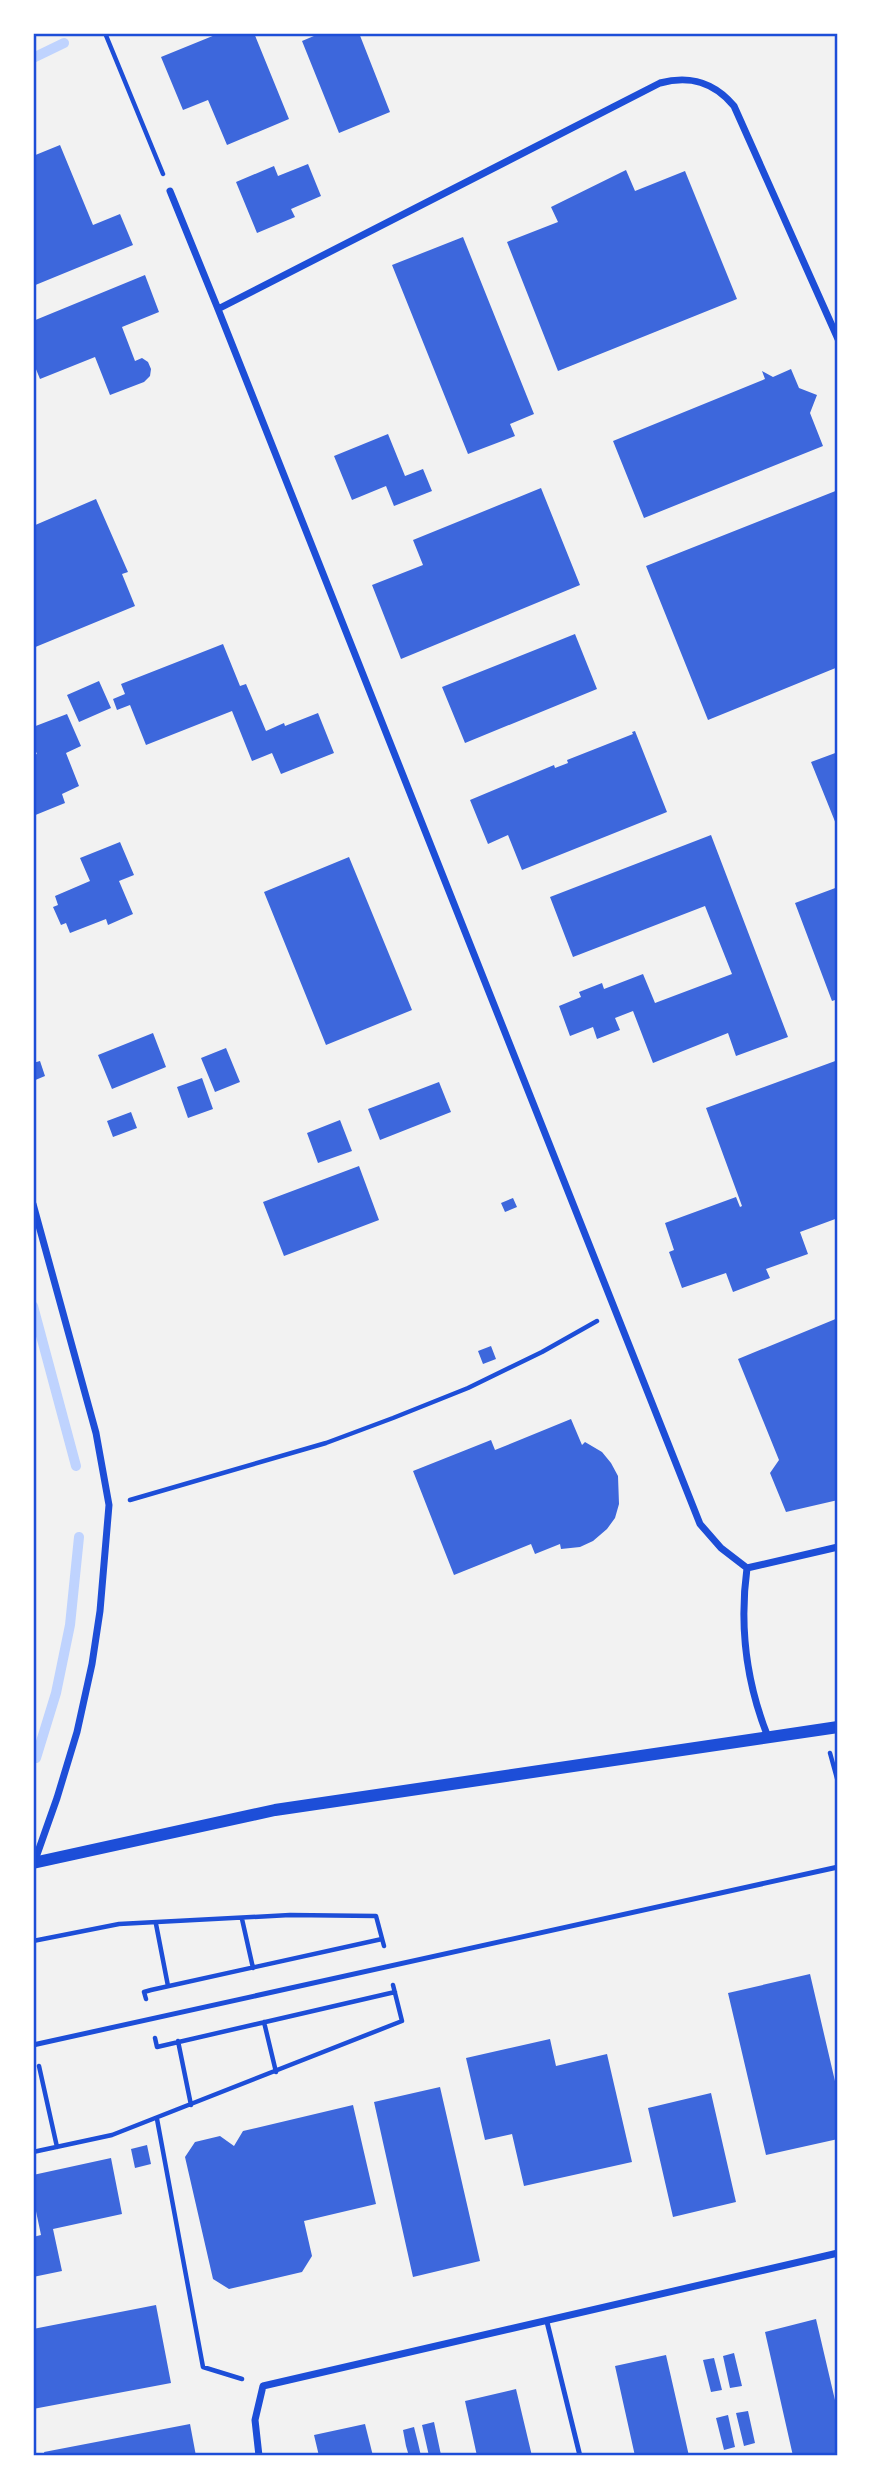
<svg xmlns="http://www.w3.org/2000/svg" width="871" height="2489" viewBox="0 0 871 2489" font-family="'Playfair Display',serif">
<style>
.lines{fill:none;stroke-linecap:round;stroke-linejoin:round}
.stream{stroke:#bfd3fe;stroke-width:10}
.building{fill:#3d67dc}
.path{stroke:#1d4ed8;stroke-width:4.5}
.service{stroke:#1d4ed8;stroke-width:5}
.minor{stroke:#1d4ed8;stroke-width:7}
.tertiary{stroke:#1d4ed8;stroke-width:12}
.neatline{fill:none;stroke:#1d4ed8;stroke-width:2.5}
</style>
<rect width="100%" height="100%" fill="#f2f2f2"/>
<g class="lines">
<path class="stream" d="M 33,58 L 64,43
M 33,1306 L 76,1466
M 36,1758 L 56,1693 L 70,1625 L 79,1537"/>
</g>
<path class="building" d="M 220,33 L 254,33 L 289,119 L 227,145 L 208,100 L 183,110 L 161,57 Z
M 321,33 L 359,33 L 390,112 L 339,133 L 302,41 Z
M 60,145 L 93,225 L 120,214 L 133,245 L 33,286 L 33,156 Z
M 308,164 L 321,196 L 291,209 L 295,217 L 257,233 L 236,182 L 274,166 L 278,176 Z
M 626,170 L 635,191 L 685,171 L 737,299 L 558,371 L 507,242 L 558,222 L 551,207 Z
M 463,237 L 534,414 L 510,424 L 515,436 L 468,454 L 392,265 Z
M 145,275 L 159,312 L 122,327 L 135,361 L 142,358 L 148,362 L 151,369 L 150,376 L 144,382 L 110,395 L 95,357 L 40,379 L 33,362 L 33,321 Z
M 791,369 L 799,388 L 817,395 L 810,413 L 823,446 L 644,518 L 613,441 L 765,379 L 762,371 L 773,377 Z
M 388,434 L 405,476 L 423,469 L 432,491 L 394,506 L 386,486 L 352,500 L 334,456 Z
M 541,488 L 580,585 L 401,659 L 372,585 L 423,565 L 413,540 Z
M 838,490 L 838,667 L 708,720 L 646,566 Z
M 96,499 L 128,572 L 122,574 L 135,606 L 33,648 L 33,526 Z
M 575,634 L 597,689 L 465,743 L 442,687 Z
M 223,644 L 240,686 L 246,684 L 266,731 L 284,723 L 285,726 L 318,713 L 334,753 L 281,774 L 272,753 L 252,761 L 232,711 L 146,745 L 130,705 L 117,710 L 113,699 L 125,694 L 121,684 Z
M 99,681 L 111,708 L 79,722 L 67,695 Z
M 67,714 L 81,746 L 66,753 L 79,786 L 62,794 L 65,803 L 33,816 L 33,755 L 37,754 L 33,745 L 33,727 Z
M 635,731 L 667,812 L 522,870 L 508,835 L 488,844 L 470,800 L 554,765 L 555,768 L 568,763 L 567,760 L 633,734 L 632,732 Z
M 838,752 L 838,823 L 836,824 L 811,762 Z
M 711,835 L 788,1037 L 736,1056 L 728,1033 L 653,1063 L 633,1011 L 615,1018 L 620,1030 L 597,1039 L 593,1027 L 570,1036 L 559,1006 L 581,997 L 579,992 L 602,983 L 604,989 L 643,974 L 655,1003 L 732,974 L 705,906 L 573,957 L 550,897 Z
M 120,842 L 134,875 L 119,881 L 133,914 L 108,925 L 106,919 L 70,933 L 66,923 L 61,925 L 53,907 L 58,905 L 55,896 L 90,881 L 80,858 Z
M 349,857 L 412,1010 L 326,1045 L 264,892 Z
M 838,887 L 838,999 L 832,1001 L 795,903 Z
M 153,1033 L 166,1067 L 112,1089 L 98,1055 Z
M 226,1048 L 240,1082 L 215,1092 L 201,1058 Z
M 838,1060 L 838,1218 L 800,1232 L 808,1254 L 766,1269 L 770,1278 L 733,1292 L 726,1273 L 682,1288 L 669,1252 L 674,1250 L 665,1223 L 736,1197 L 740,1207 L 742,1206 L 706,1108 Z
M 40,1061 L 45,1076 L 33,1081 L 33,1063 Z
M 202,1078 L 213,1109 L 188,1118 L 177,1087 Z
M 439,1082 L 451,1112 L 380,1140 L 368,1109 Z
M 131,1112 L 137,1128 L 113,1137 L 107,1121 Z
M 340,1120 L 352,1151 L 318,1163 L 307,1133 Z
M 359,1166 L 379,1220 L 284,1256 L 263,1202 Z
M 513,1198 L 517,1207 L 505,1212 L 501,1203 Z
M 838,1318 L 838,1500 L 786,1512 L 770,1473 L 779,1460 L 738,1359 Z
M 491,1346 L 496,1359 L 483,1364 L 478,1351 Z
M 571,1419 L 582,1445 L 585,1442 L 602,1452 L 611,1463 L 618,1476 L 619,1504 L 615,1518 L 607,1529 L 593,1541 L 580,1547 L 561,1549 L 560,1544 L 535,1554 L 531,1544 L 454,1575 L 413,1471 L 491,1440 L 495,1450 Z
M 810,1974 L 838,2094 L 838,2139 L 766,2155 L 728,1993 Z
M 550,2039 L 556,2066 L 607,2054 L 632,2162 L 524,2186 L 512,2134 L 485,2140 L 466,2058 Z
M 440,2087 L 480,2261 L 413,2277 L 374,2102 Z
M 711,2093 L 736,2202 L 673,2217 L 648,2108 Z
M 353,2105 L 376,2204 L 304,2221 L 312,2256 L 302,2272 L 229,2289 L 213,2279 L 185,2157 L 195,2142 L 220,2136 L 234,2146 L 243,2131 Z
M 147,2145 L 151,2164 L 135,2168 L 131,2149 Z
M 111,2158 L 122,2214 L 53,2229 L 62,2271 L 33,2277 L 33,2237 L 41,2235 L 33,2197 L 33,2175 Z
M 156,2305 L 171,2383 L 33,2409 L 33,2329 Z
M 816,2319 L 838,2413 L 838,2456 L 793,2456 L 765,2332 Z
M 734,2353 L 742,2386 L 730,2388 L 723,2356 Z
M 666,2355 L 689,2456 L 635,2456 L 615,2366 Z
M 714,2358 L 722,2390 L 711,2392 L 703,2360 Z
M 516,2389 L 532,2456 L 477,2456 L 465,2401 Z
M 748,2411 L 755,2443 L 744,2446 L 736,2413 Z
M 728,2415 L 735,2447 L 724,2450 L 716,2418 Z
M 434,2422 L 441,2455 L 429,2456 L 422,2425 Z
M 190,2424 L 196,2456 L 45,2456 L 44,2452 Z
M 365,2424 L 373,2456 L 319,2456 L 314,2435 Z
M 414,2427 L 418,2443 L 421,2456 L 409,2456 L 406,2446 L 403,2430 Z"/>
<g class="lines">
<path class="path" d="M 105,33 L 163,174
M 130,1500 L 326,1443 L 393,1418 L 468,1388 L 542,1352 L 597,1321
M 830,1753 L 838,1782
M 242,1919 L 253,1968
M 156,1924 L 168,1986
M 33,1941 L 119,1924 L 290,1915 L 376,1916 L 384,1946
M 146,1999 L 144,1992 L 151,1990 L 382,1939
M 264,2022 L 276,2072
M 155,2038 L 157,2047 L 395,1992
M 178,2041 L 191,2105
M 39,2066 L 57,2147
M 157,2119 L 203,2367 L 242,2379
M 33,2152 L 112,2135 L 402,2021 L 393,1985"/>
<path class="service" d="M 33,2045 L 838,1867
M 547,2322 L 580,2456"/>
<path class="minor" d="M 170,191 L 218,309 L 700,1524 L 721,1548 L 747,1568 C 739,1627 746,1682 768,1737
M 218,309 L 660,83 C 690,75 714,82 734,106 L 838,339
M 33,1204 L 96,1433 L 109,1505 L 100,1611 L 92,1664 L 77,1732 L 57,1798 L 34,1863
M 747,1568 L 838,1547
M 259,2456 L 255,2420 L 263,2386 L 838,2253"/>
<path class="tertiary" d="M 33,1863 L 275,1810 L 838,1727"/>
</g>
<rect width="871" height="2489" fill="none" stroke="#ffffff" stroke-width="70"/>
<rect x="35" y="35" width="801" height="2419" class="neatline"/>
</svg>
